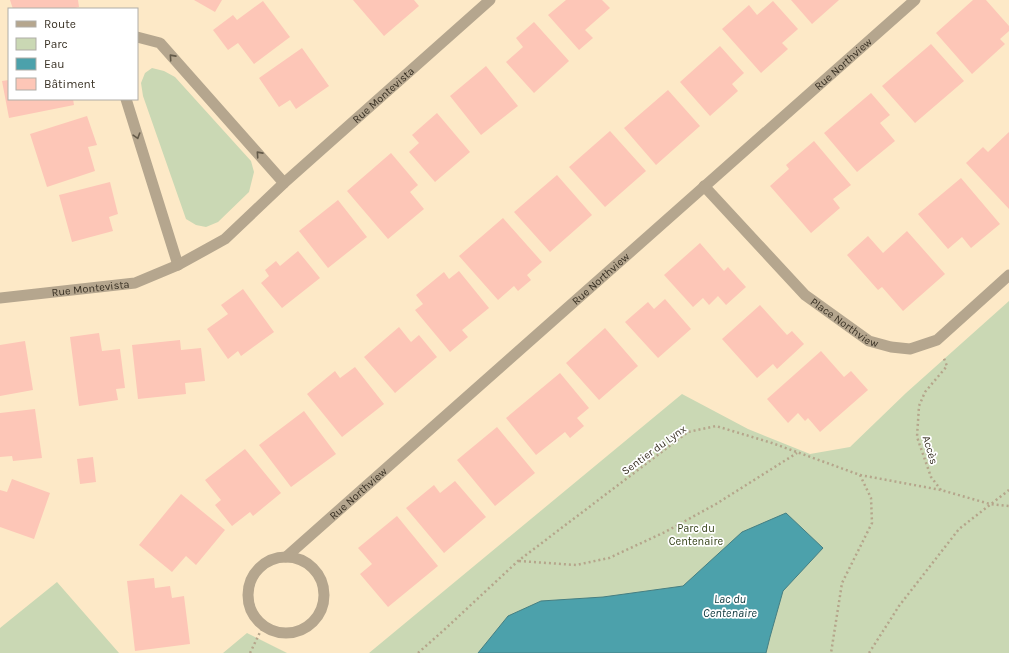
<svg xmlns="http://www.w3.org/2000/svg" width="1009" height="653" viewBox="0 0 1009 653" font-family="Karla,sans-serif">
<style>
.green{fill:#cad8b4}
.water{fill:#4ca1ab;stroke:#467f82}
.building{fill:#fdc6b7}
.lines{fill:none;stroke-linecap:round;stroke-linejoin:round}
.path{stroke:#b5a58b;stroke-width:2.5;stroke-dasharray:2 3;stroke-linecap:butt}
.minor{stroke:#b5a68e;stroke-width:11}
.oneway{stroke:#645a49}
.labels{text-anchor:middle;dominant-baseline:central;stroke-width:3.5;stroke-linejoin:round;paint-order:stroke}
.street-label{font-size:11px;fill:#393124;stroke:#fff}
.park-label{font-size:11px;fill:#324015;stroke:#fff}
.water-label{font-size:12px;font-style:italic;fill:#0b353a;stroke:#fff}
</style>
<rect width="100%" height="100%" fill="#fde9c7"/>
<path class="green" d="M 152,68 L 164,71 L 175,77 L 251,161 L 254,172 L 249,192 L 218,222 L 206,227 L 196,225 L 186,219 L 143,96 L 141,83 L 145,73 Z
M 1009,301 L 1009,653 L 369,653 L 682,394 L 748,429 L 810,454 L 850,447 L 906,393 Z
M 57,582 L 119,653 L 0,653 L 0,628 Z
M 247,633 L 287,653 L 223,653 Z"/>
<path class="water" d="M 786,513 L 823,548 L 783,591 L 770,637 L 766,653 L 478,653 L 508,616 L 541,601 L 603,597 L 683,586 L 742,532 Z"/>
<path class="building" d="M 10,0 L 78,0 L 79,7 L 71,9 L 13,9 Z
M 194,0 L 222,0 L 215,12 Z
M 353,0 L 414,0 L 419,6 L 384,36 Z
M 566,0 L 602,0 L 610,8 L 585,30 L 593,38 L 579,50 L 548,15 Z
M 791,0 L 839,0 L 812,24 Z
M 973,0 L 986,0 L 1009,26 L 1009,31 L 1000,39 L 1005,44 L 972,74 L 936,33 Z
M 263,1 L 290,37 L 254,64 L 238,43 L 228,50 L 213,30 L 233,15 L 237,20 Z
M 773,1 L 798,29 L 782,43 L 788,49 L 761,73 L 722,29 L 749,5 L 757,15 Z
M 534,22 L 569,61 L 534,93 L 506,62 L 523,47 L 516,38 Z
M 931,44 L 964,81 L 915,123 L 882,86 Z
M 720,46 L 744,73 L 732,84 L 738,91 L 710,116 L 680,82 Z
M 302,48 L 329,86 L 296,109 L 290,100 L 279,107 L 259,78 Z
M 486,66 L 518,106 L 481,135 L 450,96 Z
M 9,80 L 9,99 L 73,99 L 74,105 L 9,118 L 2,81 Z
M 668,90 L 700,126 L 656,165 L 624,128 Z
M 871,93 L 890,115 L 880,123 L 895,141 L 857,172 L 824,133 Z
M 437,113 L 470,152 L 435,182 L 409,152 L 419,143 L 412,135 Z
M 87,116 L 97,145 L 88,147 L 95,171 L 47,187 L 30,134 Z
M 610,131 L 646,171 L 605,207 L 569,167 Z
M 1009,132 L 1009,209 L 966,163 L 983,147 L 988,152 Z
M 814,141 L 851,185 L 833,199 L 840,208 L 811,233 L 770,186 L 789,169 L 786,165 Z
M 391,153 L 418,185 L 410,192 L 424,209 L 388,239 L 347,191 Z
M 557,175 L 592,215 L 550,252 L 514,212 Z
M 961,178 L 1000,224 L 971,248 L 962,237 L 948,249 L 918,214 Z
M 110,182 L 118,214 L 109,217 L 113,231 L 72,242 L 59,195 Z
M 338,200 L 367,237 L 328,268 L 299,231 Z
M 503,218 L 542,262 L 527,275 L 531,280 L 518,291 L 514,286 L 498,300 L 459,256 Z
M 907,231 L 945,274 L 903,311 L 882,287 L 878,290 L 847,255 L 868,236 L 883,253 Z
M 700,243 L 724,271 L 728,267 L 746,287 L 726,305 L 718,296 L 709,305 L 703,298 L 693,307 L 664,275 Z
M 298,251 L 320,278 L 282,308 L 261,283 L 269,276 L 265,270 L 276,261 L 280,266 Z
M 459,271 L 489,308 L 462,330 L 468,337 L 450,352 L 415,310 L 423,304 L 416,295 L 444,272 L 449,279 Z
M 243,289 L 274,332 L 241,356 L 238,351 L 228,359 L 207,329 L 228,314 L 221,305 Z
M 665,299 L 691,329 L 658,358 L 625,322 L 648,302 L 654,309 Z
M 760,305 L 787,335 L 792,331 L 804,344 L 777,369 L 773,364 L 757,378 L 722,339 Z
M 399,327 L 411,342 L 419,335 L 437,357 L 395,393 L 364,357 Z
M 605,328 L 638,366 L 599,400 L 566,363 Z
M 99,333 L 102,351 L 120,349 L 125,388 L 116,389 L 118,400 L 79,406 L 70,337 Z
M 180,340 L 181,350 L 201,348 L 205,381 L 185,383 L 186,394 L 138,399 L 132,345 Z
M 25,341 L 33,390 L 0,396 L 0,345 Z
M 821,351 L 844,377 L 851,371 L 868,390 L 820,432 L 808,418 L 805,421 L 798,413 L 788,423 L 767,399 Z
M 355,367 L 384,404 L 342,437 L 307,394 L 335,371 L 340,378 Z
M 560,373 L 589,408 L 577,418 L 584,426 L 570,438 L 565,432 L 536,455 L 506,418 Z
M 35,409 L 42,458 L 13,461 L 12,456 L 0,457 L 0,413 Z
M 304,411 L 336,454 L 291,487 L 259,445 Z
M 497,427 L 535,473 L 495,506 L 457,460 Z
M 245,449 L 281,493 L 253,516 L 250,512 L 232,526 L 215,505 L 221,500 L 205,480 Z
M 93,457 L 96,482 L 80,484 L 77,459 Z
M 12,479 L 50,493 L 34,539 L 0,527 L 0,490 L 7,492 Z
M 455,481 L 486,517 L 444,553 L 406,508 L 434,485 L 440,493 Z
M 181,494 L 225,530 L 196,565 L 186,556 L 172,572 L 139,545 Z
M 397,516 L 438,566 L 388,607 L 360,574 L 372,564 L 358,548 Z
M 154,578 L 155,588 L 170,586 L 172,598 L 184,596 L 190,644 L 135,651 L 127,581 Z"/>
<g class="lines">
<path class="path" d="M 860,475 L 941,490 L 990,504 L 1009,506
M 941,490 L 931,477 L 917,437 L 919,406 L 925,392 L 947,366 L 943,356
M 519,561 L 576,565 L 609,558 L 665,532 L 716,504 L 797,453
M 250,653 L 263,626
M 418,653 L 444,630 L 518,561 L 688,432 L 716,426 L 772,443 L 860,475 L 871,498 L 872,523 L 842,583 L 831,653
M 869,653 L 899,606 L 959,529 L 1009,490"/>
<g class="minor">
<path d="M 137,37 L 160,43 L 284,183"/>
<path d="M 126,99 L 178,265"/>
<path id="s1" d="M 704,186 L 805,295 L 869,341 L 891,347 L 910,349 L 937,340 L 1009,275"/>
<path id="s2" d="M 0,298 L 135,283 L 178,265 L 225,239 L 284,183 L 490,0"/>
<path id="s3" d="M 286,557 L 915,0"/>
<circle cx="286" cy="595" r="38"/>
</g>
</g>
<defs><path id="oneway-chevron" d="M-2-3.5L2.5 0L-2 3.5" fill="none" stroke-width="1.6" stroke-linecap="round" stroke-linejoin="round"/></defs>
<g class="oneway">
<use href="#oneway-chevron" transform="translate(172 57) rotate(-132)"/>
<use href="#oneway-chevron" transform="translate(137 136) rotate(73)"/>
<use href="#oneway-chevron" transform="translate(259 154) rotate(-132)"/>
</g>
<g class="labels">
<g class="street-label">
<text stroke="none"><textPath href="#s3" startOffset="744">Rue Northview</textPath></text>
<text stroke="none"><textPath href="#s2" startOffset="450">Rue Montevista</textPath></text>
<text stroke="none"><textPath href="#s3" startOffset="420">Rue Northview</textPath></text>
<text stroke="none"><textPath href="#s2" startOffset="91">Rue Montevista</textPath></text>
<text stroke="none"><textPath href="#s1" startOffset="197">Place Northview</textPath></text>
<text transform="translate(654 450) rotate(-36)">Sentier du Lynx</text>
<text transform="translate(930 450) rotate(73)">Accès</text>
<text stroke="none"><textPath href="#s3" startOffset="96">Rue Northview</textPath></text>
</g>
<g class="park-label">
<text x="696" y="528">Parc du<tspan x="696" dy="13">Centenaire</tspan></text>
</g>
<g class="water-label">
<text x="730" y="599">Lac du<tspan x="730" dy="14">Centenaire</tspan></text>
</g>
</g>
<rect x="8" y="8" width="130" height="92" fill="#ffffff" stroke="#b0ada7"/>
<rect x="16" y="21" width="20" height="6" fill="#b5a68e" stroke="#b0ada7"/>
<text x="44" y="28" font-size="12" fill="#393124">Route</text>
<rect x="16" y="38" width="20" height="12" fill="#cad8b4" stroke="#b0ada7"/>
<text x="44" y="48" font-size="12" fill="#393124">Parc</text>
<rect x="16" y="58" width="20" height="12" fill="#4ca1ab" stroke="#b0ada7"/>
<text x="44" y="68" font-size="12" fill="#393124">Eau</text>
<rect x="16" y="78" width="20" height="12" fill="#fdc6b7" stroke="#b0ada7"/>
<text x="44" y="88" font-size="12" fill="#393124">Bâtiment</text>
</svg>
